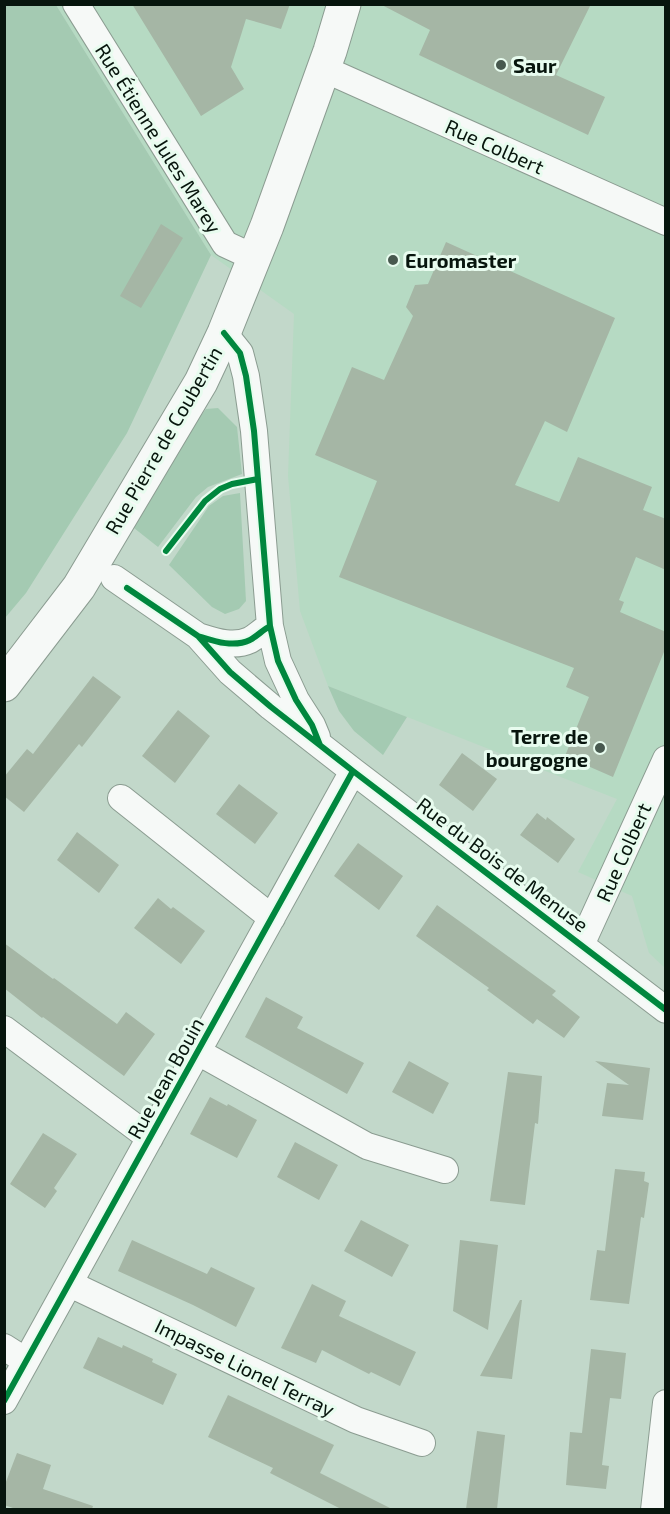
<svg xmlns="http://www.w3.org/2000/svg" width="670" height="1514" viewBox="0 0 670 1514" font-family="'Exo 2',sans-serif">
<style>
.built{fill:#b6dac3}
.green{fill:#a4cab2}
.building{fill:#a5b6a5}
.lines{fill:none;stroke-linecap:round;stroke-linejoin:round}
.minor-casing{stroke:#8b9c91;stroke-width:28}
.secondary-casing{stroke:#8b9c91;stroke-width:35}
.minor{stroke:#f6f9f7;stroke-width:26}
.secondary{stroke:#f6f9f7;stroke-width:33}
.cycleway-casing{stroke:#e8fcef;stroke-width:10}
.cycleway{stroke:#00873e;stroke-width:6}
.poi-dot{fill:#48594f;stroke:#e8fcef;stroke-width:2}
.labels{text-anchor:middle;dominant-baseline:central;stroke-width:6;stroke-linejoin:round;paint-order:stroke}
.poi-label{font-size:20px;font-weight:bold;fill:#07150d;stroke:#e8fcef;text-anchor:start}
.street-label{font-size:20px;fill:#07150d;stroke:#e8fcef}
</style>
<rect width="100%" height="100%" fill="#c2d8ca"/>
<path class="built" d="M 56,5 L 665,5 L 665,968 L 649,953 L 632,896 L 578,872 L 617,799 L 328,686 L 300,611 L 288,476 L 294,314 L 211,255 Z"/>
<path class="green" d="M 5,5 L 56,5 L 211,255 L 127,433 L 26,593 L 5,618 Z
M 218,408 L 237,427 L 242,474 L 208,487 L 196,497 L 158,547 L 134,528 L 199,418 L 206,409 Z
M 240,493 L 246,601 L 239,609 L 225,614 L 212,607 L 169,565 L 209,506 L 223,496 Z
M 328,686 L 407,717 L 383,755 L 354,731 L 339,711 Z"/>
<path class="building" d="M 132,4 L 290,4 L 281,29 L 246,19 L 231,67 L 244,89 L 201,116 Z
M 380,4 L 591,4 L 556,75 L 605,97 L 588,135 L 419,55 L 430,30 Z
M 161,224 L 183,238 L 141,308 L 120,296 Z
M 446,242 L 615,318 L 567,432 L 545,421 L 515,485 L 559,502 L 578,457 L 652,487 L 643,510 L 666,519 L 666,570 L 636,557 L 619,600 L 624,602 L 620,612 L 666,632 L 666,647 L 613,777 L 565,756 L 589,697 L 566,687 L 574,668 L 339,577 L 377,481 L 315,455 L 352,367 L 384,380 L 413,316 L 406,307 L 415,285 L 428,284 Z
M 93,676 L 121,697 L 82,747 L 79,744 L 24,812 L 4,796 L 4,777 L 27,749 L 33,754 Z
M 178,710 L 210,736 L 175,783 L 142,756 Z
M 462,753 L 497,779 L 473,811 L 439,785 Z
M 239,784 L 278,813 L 255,844 L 216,814 Z
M 537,813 L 546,820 L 547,817 L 575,839 L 558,863 L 520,835 Z
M 77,832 L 119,865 L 99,893 L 57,860 Z
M 358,843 L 403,876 L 379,910 L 334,876 Z
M 158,898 L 171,909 L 173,907 L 205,931 L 181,964 L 134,928 Z
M 437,905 L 556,991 L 552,995 L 580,1017 L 564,1038 L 537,1019 L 533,1024 L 487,990 L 489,988 L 416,936 Z
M 4,943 L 53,979 L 54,978 L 117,1024 L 126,1012 L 155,1034 L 124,1076 L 43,1017 L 42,1018 L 4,988 Z
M 266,997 L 303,1017 L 297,1028 L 364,1063 L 347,1094 L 245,1037 Z
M 409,1061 L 449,1083 L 433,1114 L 392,1092 Z
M 595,1061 L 650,1068 L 643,1120 L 602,1116 L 607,1083 L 629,1085 Z
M 508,1072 L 542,1076 L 538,1124 L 535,1123 L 525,1205 L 490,1201 Z
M 210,1097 L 227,1106 L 228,1104 L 257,1120 L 237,1158 L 190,1134 Z
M 43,1133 L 77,1154 L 54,1188 L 57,1191 L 45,1208 L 10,1184 Z
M 295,1142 L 338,1165 L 319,1200 L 277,1177 Z
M 615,1169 L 645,1172 L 644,1181 L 649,1183 L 644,1218 L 641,1217 L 629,1304 L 590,1300 L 597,1250 L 605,1251 Z
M 361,1220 L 409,1245 L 392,1277 L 344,1251 Z
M 132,1240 L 207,1274 L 211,1267 L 255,1288 L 236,1327 L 193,1305 L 118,1271 Z
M 460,1240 L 498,1245 L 488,1330 L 453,1311 Z
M 312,1284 L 346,1301 L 339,1316 L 416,1352 L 400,1386 L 371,1372 L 369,1374 L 322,1350 L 316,1363 L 281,1348 Z
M 520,1300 L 522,1300 L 512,1379 L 480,1376 Z
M 98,1337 L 122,1348 L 123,1345 L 153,1359 L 152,1362 L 177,1374 L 163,1405 L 83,1368 Z
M 591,1349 L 626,1353 L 621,1399 L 610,1398 L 602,1465 L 609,1466 L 606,1489 L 566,1485 L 570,1432 L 582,1433 Z
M 228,1395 L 334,1445 L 320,1473 L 392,1509 L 341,1509 L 270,1473 L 273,1468 L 208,1437 Z
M 477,1431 L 505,1435 L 497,1509 L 466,1509 Z
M 17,1453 L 51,1465 L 43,1489 L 93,1506 L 92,1509 L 16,1509 L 4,1505 L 4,1487 Z"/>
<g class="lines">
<g class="minor-casing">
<path id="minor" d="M 76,4 L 225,244 L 253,257
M 324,69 L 666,222
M 224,333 L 240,353 L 246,376 L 254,431 L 270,626 L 278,661 L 296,700 L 312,725 L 317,737
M 114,578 L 198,636 L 230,672 L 271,707 L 353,771 L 666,1010
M 198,636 C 214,641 233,648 250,640 C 257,636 263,630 270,626
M 121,798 L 272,918
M 581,945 L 666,759
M 4,1029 L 150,1138
M 198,1052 L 367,1146 L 445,1170
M 70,1284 L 356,1420 L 422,1443
M 4,1347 L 26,1361
M 4,1401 L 353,771
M 654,1510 L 666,1403"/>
</g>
<g class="secondary-casing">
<path id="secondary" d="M 4,685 L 79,587 L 201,382 L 224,333 L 267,226 L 330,51 L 344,4"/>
</g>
<use href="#minor" class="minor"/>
<use href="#secondary" class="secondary"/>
<g class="cycleway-casing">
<path id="cycleway" d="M 224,333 L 240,353 L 246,376 L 254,431 L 270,626 L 278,661 L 296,700 L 312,725 L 320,745
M 166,551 L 205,501 L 220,489 L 232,484 L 258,479
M 127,588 L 198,636 L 230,672 L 271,707 L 353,771 L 666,1010
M 198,636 C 214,641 233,648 250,640 C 257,636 263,630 270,626
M 4,1401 L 353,771"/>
</g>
<use href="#cycleway" class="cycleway"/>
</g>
<g class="poi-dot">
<circle cx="501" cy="65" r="6"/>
<circle cx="393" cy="260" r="6"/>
<circle cx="600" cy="748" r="6"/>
</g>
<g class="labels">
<g class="poi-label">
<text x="513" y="65">Saur</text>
<text x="405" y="260">Euromaster</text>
<text x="588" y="736" text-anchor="end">Terre de<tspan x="588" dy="23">bourgogne</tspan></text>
</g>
<g class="street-label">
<text transform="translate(159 138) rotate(58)">Rue Étienne Jules Marey</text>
<text transform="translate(495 146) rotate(24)">Rue Colbert</text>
<text transform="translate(163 440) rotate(-60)">Rue Pierre de Coubertin</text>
<text transform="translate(623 852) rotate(-66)">Rue Colbert</text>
<text transform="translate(503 864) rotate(37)">Rue du Bois de Menuse</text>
<text transform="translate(165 1078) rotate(-61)">Rue Jean Bouin</text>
<text transform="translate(245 1367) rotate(26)">Impasse Lionel Terray</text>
</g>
</g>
<rect width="670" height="1514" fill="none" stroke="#07150d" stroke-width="12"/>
</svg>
